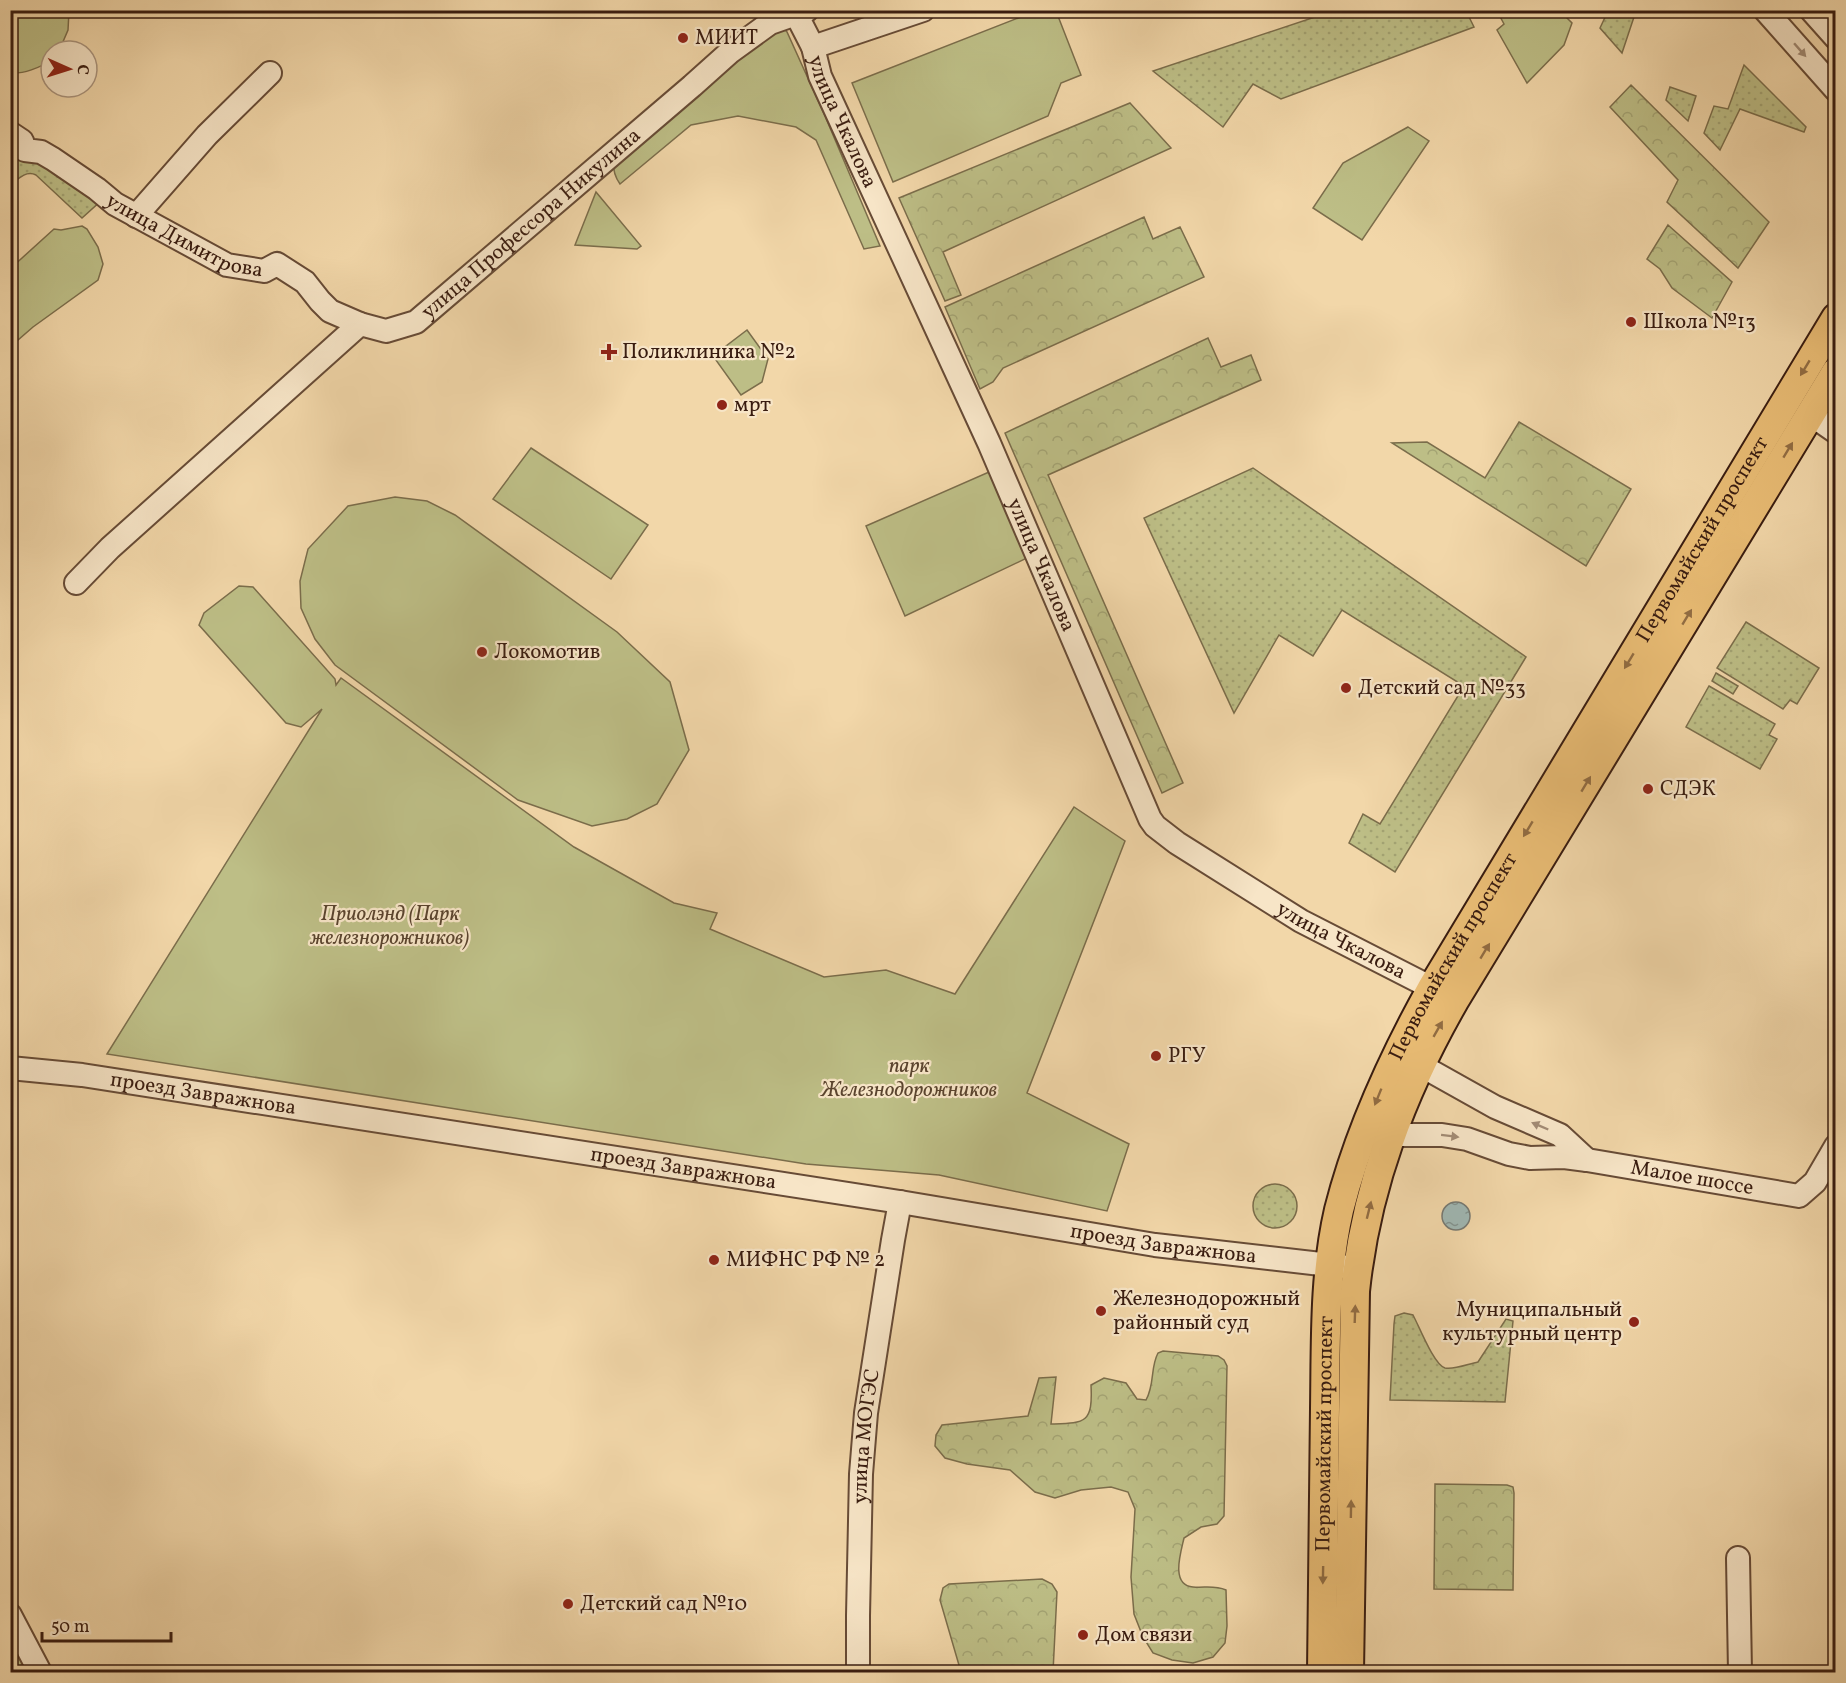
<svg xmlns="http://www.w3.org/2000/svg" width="1846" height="1683" viewBox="0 0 1846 1683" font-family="Vollkorn,serif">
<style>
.grass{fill:url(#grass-dots);stroke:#7b6d4b;stroke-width:1.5}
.forest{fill:url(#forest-crowns);stroke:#7b6d4b;stroke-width:1.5}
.park{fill:#bdbe86;stroke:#7b6d4b;stroke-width:1.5}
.water{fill:url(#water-ripples);stroke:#767972;stroke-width:1.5}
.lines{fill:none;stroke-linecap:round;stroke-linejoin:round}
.minor-casing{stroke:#674b36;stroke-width:26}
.major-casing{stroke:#391c10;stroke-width:32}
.minor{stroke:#f7e5c7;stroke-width:22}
.major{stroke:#e9bc74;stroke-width:28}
.oneway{fill:#a28b75}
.oneway2{fill:#916c42}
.poi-dot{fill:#8f2418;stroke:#f7e5c7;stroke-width:2}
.labels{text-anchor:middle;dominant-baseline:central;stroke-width:4.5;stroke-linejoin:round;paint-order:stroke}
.poi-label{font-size:21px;fill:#391c10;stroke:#f7e5c7;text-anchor:start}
.street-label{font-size:21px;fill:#391c10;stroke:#f7e5c7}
.park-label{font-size:21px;font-style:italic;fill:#5a442e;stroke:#f7e5c7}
</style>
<defs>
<pattern id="grass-dots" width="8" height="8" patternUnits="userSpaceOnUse" patternTransform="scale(1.5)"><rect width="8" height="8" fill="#bdbe86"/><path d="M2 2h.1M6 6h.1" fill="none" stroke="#a3a373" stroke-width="1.8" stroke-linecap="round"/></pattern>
<pattern id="forest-crowns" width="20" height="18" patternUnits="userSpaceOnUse" patternTransform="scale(1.5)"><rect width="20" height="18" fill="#bdbe86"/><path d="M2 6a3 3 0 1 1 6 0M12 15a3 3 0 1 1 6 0" fill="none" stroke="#a3a373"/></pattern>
<pattern id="water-ripples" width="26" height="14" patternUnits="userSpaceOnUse" patternTransform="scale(1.5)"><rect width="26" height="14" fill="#9fb7b3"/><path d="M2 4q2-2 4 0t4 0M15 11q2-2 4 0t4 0" fill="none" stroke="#839490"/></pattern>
</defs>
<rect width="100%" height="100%" fill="#f2d7a9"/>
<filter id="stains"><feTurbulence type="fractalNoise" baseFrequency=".00333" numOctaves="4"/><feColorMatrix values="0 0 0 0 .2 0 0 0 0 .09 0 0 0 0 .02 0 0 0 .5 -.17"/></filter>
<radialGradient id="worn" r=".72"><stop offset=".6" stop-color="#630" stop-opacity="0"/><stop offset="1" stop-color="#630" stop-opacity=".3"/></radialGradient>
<path class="grass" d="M 1333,11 L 1466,11 L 1474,27 L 1281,99 L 1253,84 L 1223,127 L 1153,71 Z
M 1608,11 L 1616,11 L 1634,17 L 1622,53 L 1600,28 Z
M 1744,65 L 1806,127 L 1804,132 L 1740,109 L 1720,150 L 1704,133 L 1714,106 L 1728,109 Z
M 1670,87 L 1696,96 L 1688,121 L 1666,100 Z
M 32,155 L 103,199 L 82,218 L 36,175 C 26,170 18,179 11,185 L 10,163 Z
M 1253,468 L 1526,657 L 1395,872 L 1349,843 L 1363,814 L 1380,824 L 1464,686 L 1342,610 L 1313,656 L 1279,635 L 1234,713 L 1144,518 Z
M 1746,622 L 1819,668 L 1797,704 L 1790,700 L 1783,709 L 1717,668 Z
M 1716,673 L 1738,686 L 1733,694 L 1712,681 Z
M 1709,686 L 1775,724 L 1769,735 L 1777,739 L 1760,769 L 1686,727 Z
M1253 1206a22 22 0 1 1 44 0a22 22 0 1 1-44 0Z
M 1404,1313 L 1413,1315 C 1419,1326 1434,1365 1445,1368 C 1454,1370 1468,1364 1478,1362 L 1506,1319 L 1513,1321 L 1505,1402 L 1390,1400 L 1394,1324 L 1395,1316 Z
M 11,1633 L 31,1672 L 11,1672 Z"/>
<path class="forest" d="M 1631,85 L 1769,222 L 1738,268 L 1667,202 L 1678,180 L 1610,107 Z
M 1130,103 L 1171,148 L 943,252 L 961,295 L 945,301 L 899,198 Z
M 1144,217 L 1153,239 L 1180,227 L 1204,277 L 1003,368 L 993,382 L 980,389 L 945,307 Z
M 1668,225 L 1732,282 L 1712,318 L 1672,288 L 1660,269 L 1647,259 Z
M 1208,338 L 1221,367 L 1251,355 L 1261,380 L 1048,475 L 1183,783 L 1162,793 L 1005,433 Z
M 1519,422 L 1631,489 L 1586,566 L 1392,443 L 1427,442 L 1485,478 Z
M 1163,1351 L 1218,1356 L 1224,1360 L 1227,1366 L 1224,1516 L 1217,1524 L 1201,1527 L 1184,1538 C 1181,1552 1170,1585 1193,1587 C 1205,1588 1214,1585 1226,1590 L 1227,1626 L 1225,1643 L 1213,1657 L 1193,1663 L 1172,1660 L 1153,1653 L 1143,1637 L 1134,1614 L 1131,1577 L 1135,1509 L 1128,1492 L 1111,1487 L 1081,1490 L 1055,1498 L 1035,1492 L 1010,1470 L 967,1464 L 945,1458 L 935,1446 L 936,1435 L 942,1425 L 1028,1416 L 1039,1378 L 1056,1377 L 1051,1424 C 1085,1423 1093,1424 1091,1385 L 1104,1378 L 1126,1383 L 1137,1399 L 1146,1400 C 1155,1384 1150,1368 1158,1353 Z
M 1435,1484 L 1507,1485 L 1513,1487 L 1514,1493 L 1513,1590 L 1434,1589 Z
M 1042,1579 L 1052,1584 L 1057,1592 L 1053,1672 L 961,1672 L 940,1600 L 943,1588 L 949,1584 Z"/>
<path class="park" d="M 10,11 L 69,11 L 68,30 L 59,51 L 51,51 L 51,60 C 40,68 23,74 11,73 Z
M 1036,11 L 1056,11 L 1081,75 L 1061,83 L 1048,116 L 893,182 L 852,83 Z
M 1497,11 L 1560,11 L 1572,23 L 1564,45 L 1527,83 L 1497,30 L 1504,24 Z
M 782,26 L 787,32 L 825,116 L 880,246 L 864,249 L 816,140 L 796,127 L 738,116 L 691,125 L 620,184 C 614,176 613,169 613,160 L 759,33 Z
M 1408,127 L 1429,141 L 1362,240 L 1313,208 L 1343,163 Z
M 596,192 L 641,246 L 637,249 L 575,245 Z
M 82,226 L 87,229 L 98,247 L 103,264 L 98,280 L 33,327 L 11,346 L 11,268 L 54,229 L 61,230 Z
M 747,330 L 768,359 L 762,382 L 741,395 L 713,356 Z
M 531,448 L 648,525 L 611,579 L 493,499 Z
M 989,472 L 1027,558 L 905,616 L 866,526 Z
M 395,497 L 427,501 L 455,515 L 617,632 L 670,682 L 689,750 L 657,804 L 627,819 L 592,826 L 518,800 L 335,665 L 315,639 L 301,608 L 300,581 L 308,549 L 348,506 Z
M 239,586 L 253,587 L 335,679 L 336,685 L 341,678 L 574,847 L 674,903 L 717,913 L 710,929 L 824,977 L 886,970 L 955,994 L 1074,807 L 1125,841 L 1027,1093 L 1129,1144 L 1107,1211 L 939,1175 L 806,1164 L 107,1054 L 322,709 L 301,727 L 286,723 L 199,625 L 204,613 Z"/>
<path class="water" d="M1442 1216a14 14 0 1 1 28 0a14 14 0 1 1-28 0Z"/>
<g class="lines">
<g class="minor-casing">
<g id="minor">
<path id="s1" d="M 794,10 L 813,47 L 820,76 L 989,443 L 1150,819 L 1155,826 L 1177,843 L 1301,921 L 1432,988"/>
<path d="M 1765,10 L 1836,90"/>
<path d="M 1811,10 L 1836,38"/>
<path d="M 813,47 L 923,10"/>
<path id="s2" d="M 10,133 L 22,141 L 25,150 L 41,152 L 53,159 L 97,189 L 115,204 L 227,265 L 264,271 L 277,264 L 305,282 L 320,301 L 330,311 L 360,324"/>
<path d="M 136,216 L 207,135 L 270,73"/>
<path d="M 1810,414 L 1836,432"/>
<path id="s3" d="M 76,583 L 110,548 L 360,324 L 386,331 L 416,322 L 692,86 L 730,52 L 770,23 L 807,10"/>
<path d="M 1420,1065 L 1495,1107 L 1560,1135 L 1587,1160"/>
<path id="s4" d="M 10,1068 L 82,1075 L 900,1202 L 1155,1245 L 1347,1267"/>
<path id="s5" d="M 1391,1135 L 1442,1135 L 1467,1139 L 1509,1154 L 1530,1158 L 1564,1157 L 1587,1160 L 1799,1196 L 1815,1182 L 1836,1146"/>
<path d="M 1738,1558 L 1740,1672"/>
<path d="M 10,1615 L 40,1672"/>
<path id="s6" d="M 858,1672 L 858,1616 L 861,1474 L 866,1413 L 893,1240 L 900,1202"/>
</g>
</g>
<g class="major-casing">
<g id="major">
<path id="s7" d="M 1322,1672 C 1323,1585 1324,1497 1325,1409 C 1326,1342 1324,1275 1339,1210 C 1359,1131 1393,1058 1432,988 L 1836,318"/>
<path d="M 1349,1672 L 1355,1291 C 1366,1186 1402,1092 1454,1001 L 1836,372"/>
</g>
</g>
<use href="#minor" class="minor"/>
<use href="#major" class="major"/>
</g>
<defs><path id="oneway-solid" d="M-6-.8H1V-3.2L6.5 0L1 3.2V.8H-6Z" transform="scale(1.5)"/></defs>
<g class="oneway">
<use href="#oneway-solid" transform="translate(1800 50) rotate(49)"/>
<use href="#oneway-solid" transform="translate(1540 1126) rotate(-157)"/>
<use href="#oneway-solid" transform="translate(1450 1136) rotate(7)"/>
</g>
<g class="oneway2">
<use href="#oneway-solid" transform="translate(1805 368) rotate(121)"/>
<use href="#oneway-solid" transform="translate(1788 450) rotate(-59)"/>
<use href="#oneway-solid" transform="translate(1687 617) rotate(-59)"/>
<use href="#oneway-solid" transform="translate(1629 661) rotate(121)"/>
<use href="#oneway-solid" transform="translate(1586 784) rotate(-59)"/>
<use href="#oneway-solid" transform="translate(1528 829) rotate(121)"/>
<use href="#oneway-solid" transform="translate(1485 951) rotate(-59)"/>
<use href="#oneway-solid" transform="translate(1438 1029) rotate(-60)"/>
<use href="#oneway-solid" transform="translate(1378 1097) rotate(112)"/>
<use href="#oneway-solid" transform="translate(1369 1210) rotate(-76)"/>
<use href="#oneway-solid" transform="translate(1355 1314) rotate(-88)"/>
<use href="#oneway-solid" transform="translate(1351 1509) rotate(-89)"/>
<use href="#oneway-solid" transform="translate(1323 1575) rotate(91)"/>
</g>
<g class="poi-dot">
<circle cx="683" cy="38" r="6"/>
<circle cx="1631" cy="322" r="6"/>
<path d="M606 343h6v6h6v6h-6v6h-6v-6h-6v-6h6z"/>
<circle cx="722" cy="405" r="6"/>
<circle cx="482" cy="652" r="6"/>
<circle cx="1346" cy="688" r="6"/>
<circle cx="1648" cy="789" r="6"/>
<circle cx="1156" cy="1056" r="6"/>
<circle cx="714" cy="1260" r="6"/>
<circle cx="1101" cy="1311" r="6"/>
<circle cx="1634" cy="1322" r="6"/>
<circle cx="568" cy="1604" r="6"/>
<circle cx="1083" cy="1635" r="6"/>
</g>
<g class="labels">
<g class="poi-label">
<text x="695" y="38">МИИТ</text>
<text x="1643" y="322">Школа №13</text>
<text x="622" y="352">Поликлиника №2</text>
<text x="734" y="405">мрт</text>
<text x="494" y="652">Локомотив</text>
<text x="1358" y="688">Детский сад №33</text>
<text x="1660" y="789">СДЭК</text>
<text x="1168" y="1056">РГУ</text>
<text x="726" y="1260">МИФНС РФ № 2</text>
<text x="1113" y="1299">Железнодорожный<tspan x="1113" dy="24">районный суд</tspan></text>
<text x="1622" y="1310" text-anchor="end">Муниципальный<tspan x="1622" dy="24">культурный центр</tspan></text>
<text x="580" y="1604">Детский сад №10</text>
<text x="1095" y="1635">Дом связи</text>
</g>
<g class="street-label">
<text stroke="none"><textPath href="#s1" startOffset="122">улица Чкалова</textPath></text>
<text stroke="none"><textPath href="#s3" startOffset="594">улица Профессора Никулина</textPath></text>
<text stroke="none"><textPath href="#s2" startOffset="208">улица Димитрова</textPath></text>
<text stroke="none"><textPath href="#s7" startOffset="1228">Первомайский проспект</textPath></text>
<text stroke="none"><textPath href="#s1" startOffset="608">улица Чкалова</textPath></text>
<text stroke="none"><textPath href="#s1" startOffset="1112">улица Чкалова</textPath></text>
<text stroke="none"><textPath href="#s7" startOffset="742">Первомайский проспект</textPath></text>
<text stroke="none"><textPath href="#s4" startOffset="195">проезд Завражнова</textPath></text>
<text stroke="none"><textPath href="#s4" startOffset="681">проезд Завражнова</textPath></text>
<text stroke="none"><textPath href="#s5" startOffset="306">Малое шоссе</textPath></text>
<text stroke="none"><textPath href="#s4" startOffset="1167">проезд Завражнова</textPath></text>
<text stroke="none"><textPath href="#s7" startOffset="238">Первомайский проспект</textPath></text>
<text stroke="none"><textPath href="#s6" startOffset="236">улица МОГЭС</textPath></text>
</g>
<g class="park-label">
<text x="390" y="914">Приолэнд (Парк<tspan x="390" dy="24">железнорожников)</tspan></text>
<text x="909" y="1066">парк<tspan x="909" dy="24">Железнодорожников</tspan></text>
</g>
</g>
<rect width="1846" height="1683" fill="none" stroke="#f2d7a9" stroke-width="36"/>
<rect x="12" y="12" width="1822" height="1659" fill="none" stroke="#391c10" stroke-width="3"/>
<rect x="18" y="18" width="1810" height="1647" fill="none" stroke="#391c10" stroke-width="1.5"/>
<g transform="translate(69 69) rotate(93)"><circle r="28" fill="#f7e5c7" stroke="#ab957e" stroke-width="1.5"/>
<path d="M0-4.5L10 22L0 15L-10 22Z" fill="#8f2418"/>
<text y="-9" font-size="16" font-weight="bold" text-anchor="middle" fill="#391c10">С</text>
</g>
<path d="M42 1632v9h129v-9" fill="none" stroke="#391c10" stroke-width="3"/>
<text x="51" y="1632" font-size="18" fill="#391c10" stroke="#f7e5c7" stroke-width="4.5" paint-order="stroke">50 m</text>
<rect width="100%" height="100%" filter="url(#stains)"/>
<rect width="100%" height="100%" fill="url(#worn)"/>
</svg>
